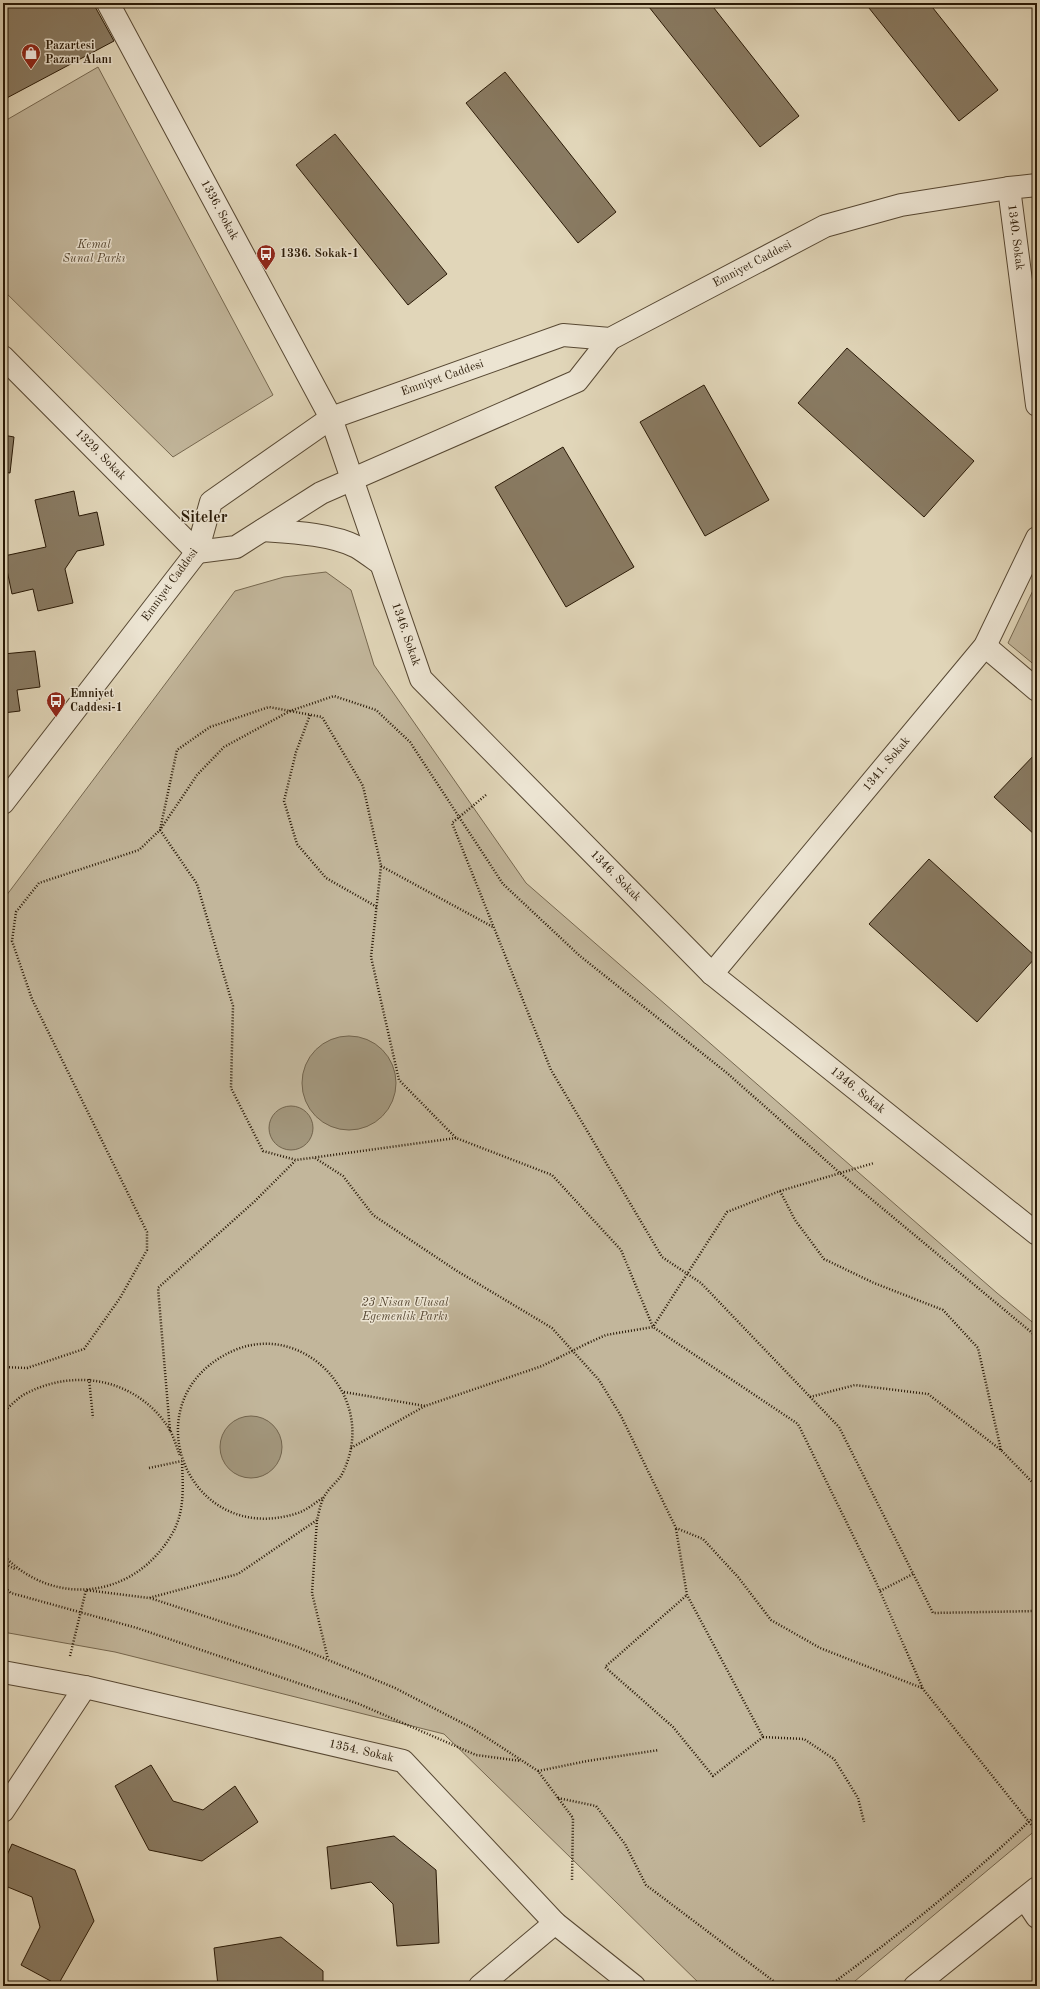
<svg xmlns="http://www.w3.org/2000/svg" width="1040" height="1989" viewBox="0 0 1040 1989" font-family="'Old Standard TT',serif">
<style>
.green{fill:#c2b69b;stroke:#766850}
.water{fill:#a2967c;stroke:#72644d}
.building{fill:#897b63;stroke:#291906}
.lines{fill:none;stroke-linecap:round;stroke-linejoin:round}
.minor-casing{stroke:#574833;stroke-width:24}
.tertiary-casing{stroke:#574833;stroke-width:24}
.path{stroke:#291906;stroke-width:2.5;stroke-dasharray:1 2;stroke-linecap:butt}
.minor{stroke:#ece4d2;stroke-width:22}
.tertiary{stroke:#ece4d2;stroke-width:22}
.path-bridge{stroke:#291906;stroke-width:2.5;stroke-dasharray:1 2;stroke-linecap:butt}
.labels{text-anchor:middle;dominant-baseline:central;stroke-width:3;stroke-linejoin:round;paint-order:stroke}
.poi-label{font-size:12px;font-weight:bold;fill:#291906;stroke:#ece4d2;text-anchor:start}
.street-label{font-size:12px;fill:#291906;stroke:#ece4d2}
.park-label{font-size:12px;font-style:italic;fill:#574833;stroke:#ece4d2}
.district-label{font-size:16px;font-weight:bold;fill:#291906;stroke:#ece4d2}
</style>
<rect width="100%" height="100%" fill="#e1d6b9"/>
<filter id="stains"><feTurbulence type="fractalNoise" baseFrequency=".005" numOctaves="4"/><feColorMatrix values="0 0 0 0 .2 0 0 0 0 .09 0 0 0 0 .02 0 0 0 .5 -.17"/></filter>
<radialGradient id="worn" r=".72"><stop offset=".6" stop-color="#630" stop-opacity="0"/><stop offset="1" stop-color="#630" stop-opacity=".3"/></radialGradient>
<path class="green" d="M 98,67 L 273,395 L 173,457 L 3,290 L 3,122 Z
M 326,572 L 351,590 L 374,665 L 526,883 L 997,1293 L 1037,1326 L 1037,1829 L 849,1986 L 702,1986 L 444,1734 L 115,1652 L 3,1632 L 3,900 L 235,591 L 284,577 Z
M 1037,582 L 1037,667 L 1008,643 Z"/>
<path class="water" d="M302 1083a47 47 0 1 1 94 0a47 47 0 1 1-94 0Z
M269 1128a22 22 0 1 1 44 0a22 22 0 1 1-44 0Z
M220 1447a31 31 0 1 1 62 0a31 31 0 1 1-62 0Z"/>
<path class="building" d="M 3,3 L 93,3 L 114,41 L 3,100 Z
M 654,3 L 710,3 L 799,116 L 760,147 L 649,7 Z
M 865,3 L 929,3 L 998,90 L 959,121 Z
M 505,72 L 616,212 L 578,243 L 466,103 Z
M 335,134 L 447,274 L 408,305 L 296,165 Z
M 847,348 L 974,461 L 924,517 L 798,403 Z
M 704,385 L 769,500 L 705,536 L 640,422 Z
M 3,435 L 14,437 L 10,473 L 3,472 Z
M 563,447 L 634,567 L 566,607 L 495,487 Z
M 74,491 L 79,516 L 97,512 L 104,545 L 77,551 L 65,569 L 73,603 L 38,611 L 33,589 L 12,594 L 4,556 L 46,547 L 35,500 Z
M 35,651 L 40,687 L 17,690 L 20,711 L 3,713 L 3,654 Z
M 1037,752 L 1037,837 L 994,797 Z
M 929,859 L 1036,957 L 977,1022 L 869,924 Z
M 151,1765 L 173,1801 L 203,1810 L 235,1786 L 258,1822 L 202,1861 L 149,1850 L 115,1786 Z
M 394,1836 L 436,1870 L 439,1943 L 397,1946 L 393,1904 L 371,1882 L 331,1889 L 327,1847 Z
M 12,1844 L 75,1870 L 94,1921 L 58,1985 L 21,1965 L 40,1927 L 32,1897 L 3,1885 L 3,1864 Z
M 281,1937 L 323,1971 L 323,1986 L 261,1986 L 258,1982 L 238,1986 L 218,1986 L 214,1948 Z"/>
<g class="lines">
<g class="minor-casing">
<g id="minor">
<path id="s1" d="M 1037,185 L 1009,188 L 1037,405"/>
<path id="s2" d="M 3,357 L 197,552"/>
<path d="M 985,646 L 1037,690"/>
<path id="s3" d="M 712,974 L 985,646 L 1037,538"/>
<path id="s4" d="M 3,1672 L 85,1687 L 403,1761 L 555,1923 L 634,1986"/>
<path d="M 3,1811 L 85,1687"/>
<path d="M 1025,1899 L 1037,1917"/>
<path d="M 480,1986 L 555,1923"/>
<path d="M 915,1986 L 1037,1888"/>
</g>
</g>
<g class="tertiary-casing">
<g id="tertiary">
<path id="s5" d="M 108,3 L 331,418 L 421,679 L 712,974 L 1037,1234"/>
<path d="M 263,530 C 291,532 332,534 357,547 C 365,552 373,558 380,563"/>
<path d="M 197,552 L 236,547 L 321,493 L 577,381 L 610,339"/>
<path id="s6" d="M 3,803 L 197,552 L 211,502 L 331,418 L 563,335 L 610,339 L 825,226 L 901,205 L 1009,188"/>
</g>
</g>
<path class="path" d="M 310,715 L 296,752 L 284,801 L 297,844 L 326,878 L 377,907
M 486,795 L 452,823 L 551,1070 L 662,1257 L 701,1283 L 839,1427 L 933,1613 L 1037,1611
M 381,866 L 493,927
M 456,1138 L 296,1160 L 263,1151 L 231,1088 L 233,1006 L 197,884 L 160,830 L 177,750 L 210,727 L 269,707 L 322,717 L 363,786 L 381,866 L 371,957 L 399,1080 L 456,1138 L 552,1175 L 621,1250 L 653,1327 L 798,1424 L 876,1582 L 923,1689 L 1037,1832
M 315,1158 L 343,1176 L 373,1215 L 457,1271 L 552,1328 L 599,1380 L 621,1416 L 676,1528 L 703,1539 L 738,1577 L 771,1620 L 820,1648 L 922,1688
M 780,1191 L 795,1220 L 824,1259 L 874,1283 L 943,1310 L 978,1348 L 1001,1450
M 588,1343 L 606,1335 L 653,1327 L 727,1212 L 780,1191 L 874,1163
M 3,1367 L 27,1368 L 84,1349 L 120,1298 L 147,1250 L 147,1232 L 32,999 L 12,941 L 16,912 L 39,883 L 139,850 L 160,830 L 197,775 L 224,747 L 290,711 L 334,696 L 376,710 L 410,742 L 503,884 L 580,956 L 727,1073 L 840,1173 L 1037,1337
M 89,1379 L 93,1418
M 344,1392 L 425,1406 L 542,1366 L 558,1358
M 810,1397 L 855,1385 L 928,1394 L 1001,1450 L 1037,1487
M 3,1412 C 11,1406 18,1397 27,1393 C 78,1367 139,1380 170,1430 C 174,1438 177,1448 180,1456
M 170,1431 L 158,1288 L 255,1201 L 295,1161
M 351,1448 L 425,1406
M 149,1468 L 182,1461
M 317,1520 L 312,1593 L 328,1659
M 676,1529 L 687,1595 L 763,1737 L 713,1776 L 673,1727 L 605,1667 L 687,1595
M 3,1555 C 55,1609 135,1598 172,1534 C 185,1512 183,1486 182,1463
M 3,1563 L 15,1569
M 3,1586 L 11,1593 L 137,1628 L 359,1704 L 476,1755 L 521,1761
M 880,1591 L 913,1574
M 150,1598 L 295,1646 L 395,1688 L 472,1728 L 538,1771 L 573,1818 L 572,1880
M 70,1656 L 86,1590 L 149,1598 L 238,1574 L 317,1520 C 319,1513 320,1504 324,1497 C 328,1489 336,1483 341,1476 C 345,1469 350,1456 351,1448 C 363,1383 297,1324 235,1350 C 127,1396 186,1550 298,1513 C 307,1510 316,1502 324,1497
M 763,1737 L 804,1739 L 834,1759 L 858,1798 L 864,1822
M 538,1771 L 587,1761 L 659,1750
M 558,1798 L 596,1806 L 625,1844 L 646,1885 L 780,1986
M 829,1986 C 902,1933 972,1876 1037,1814"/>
<use href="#minor" class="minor"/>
<use href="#tertiary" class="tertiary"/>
<path class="path-bridge" d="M 558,1358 L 588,1343"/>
</g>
<defs>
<g id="shop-pin" transform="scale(1)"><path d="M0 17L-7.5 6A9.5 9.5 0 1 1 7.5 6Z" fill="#8f2418" stroke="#ece4d2"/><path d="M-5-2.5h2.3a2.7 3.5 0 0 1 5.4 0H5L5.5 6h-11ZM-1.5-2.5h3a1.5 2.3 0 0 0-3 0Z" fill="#fff"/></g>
<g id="bus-pin" transform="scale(1)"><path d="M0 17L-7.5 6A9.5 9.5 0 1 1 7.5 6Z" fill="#8f2418" stroke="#ece4d2"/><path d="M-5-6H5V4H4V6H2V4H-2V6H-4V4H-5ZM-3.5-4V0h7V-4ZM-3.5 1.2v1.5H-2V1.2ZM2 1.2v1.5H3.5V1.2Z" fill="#fff"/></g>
</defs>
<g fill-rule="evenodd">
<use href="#shop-pin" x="31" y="53"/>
<use href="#bus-pin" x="266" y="254"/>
<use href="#bus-pin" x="56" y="701"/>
</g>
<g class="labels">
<g class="poi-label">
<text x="45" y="46">Pazartesi<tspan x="45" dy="14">Pazarı Alanı</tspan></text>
<text x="280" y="254">1336. Sokak-1</text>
<text x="70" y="694">Emniyet<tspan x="70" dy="14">Caddesi-1</tspan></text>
</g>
<g class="street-label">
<text stroke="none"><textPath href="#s5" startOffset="235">1336. Sokak</textPath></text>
<text stroke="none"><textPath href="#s1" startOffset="78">1340. Sokak</textPath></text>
<text stroke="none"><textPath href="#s6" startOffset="970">Emniyet Caddesi</textPath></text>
<text stroke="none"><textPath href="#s6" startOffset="634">Emniyet Caddesi</textPath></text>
<text stroke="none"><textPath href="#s2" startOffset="138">1329. Sokak</textPath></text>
<text transform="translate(170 585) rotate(-54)">Emniyet Caddesi</text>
<text stroke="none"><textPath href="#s5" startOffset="700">1346. Sokak</textPath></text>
<text stroke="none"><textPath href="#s3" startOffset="273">1341. Sokak</textPath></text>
<text stroke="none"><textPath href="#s5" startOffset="1024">1346. Sokak</textPath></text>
<text stroke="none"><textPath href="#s5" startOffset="1348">1346. Sokak</textPath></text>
<text stroke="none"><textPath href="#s4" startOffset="367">1354. Sokak</textPath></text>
</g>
<g class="park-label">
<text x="94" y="245">Kemal<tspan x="94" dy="14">Sunal Parkı</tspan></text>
<text x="405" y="1303">23 Nisan Ulusal<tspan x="405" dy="14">Egemenlik Parkı</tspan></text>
</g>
<g class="district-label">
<text x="204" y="518">Siteler</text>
</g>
</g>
<rect width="1040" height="1989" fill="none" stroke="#e1d6b9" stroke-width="16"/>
<rect x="4" y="4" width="1032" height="1981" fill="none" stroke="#291906" stroke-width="2"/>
<rect x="8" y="8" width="1024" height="1973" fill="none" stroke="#291906"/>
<rect width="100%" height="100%" filter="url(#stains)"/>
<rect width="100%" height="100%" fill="url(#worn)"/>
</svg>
